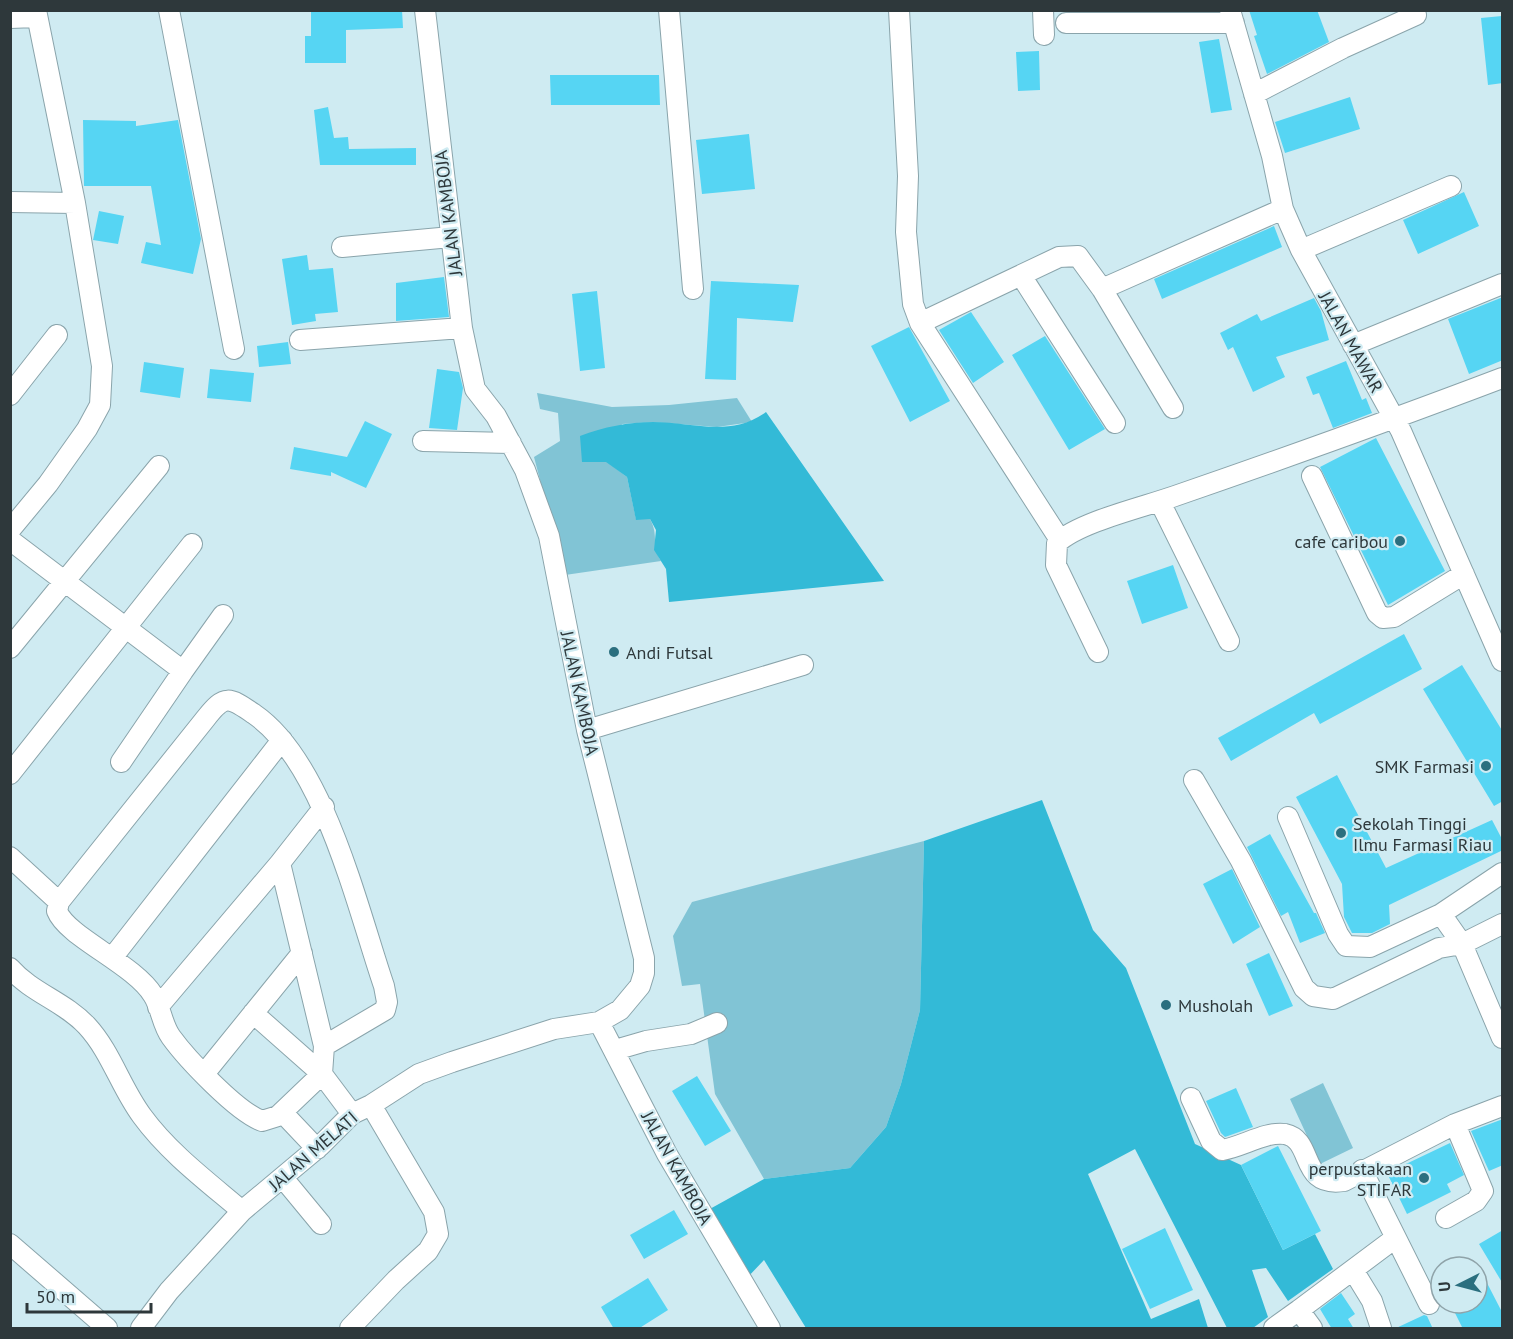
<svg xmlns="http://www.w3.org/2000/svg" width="1513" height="1339" viewBox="0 0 1513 1339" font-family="'PT Sans',sans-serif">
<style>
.green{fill:#81c4d5}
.forest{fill:#33bad7}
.building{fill:#56d5f3}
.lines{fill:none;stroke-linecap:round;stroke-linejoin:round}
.minor-casing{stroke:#8aa4ab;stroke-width:22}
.minor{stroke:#fff;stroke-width:20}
.poi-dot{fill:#2b6f7f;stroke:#cfebf2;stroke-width:2}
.labels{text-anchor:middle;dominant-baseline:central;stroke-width:4.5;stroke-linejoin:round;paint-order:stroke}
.street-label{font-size:18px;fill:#2e383b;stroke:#cfebf2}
.poi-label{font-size:18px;fill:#2e383b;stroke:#cfebf2;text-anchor:end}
</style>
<rect width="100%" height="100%" fill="#cfebf2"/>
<path class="green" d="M 537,393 L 612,407 L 669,405 L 737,398 L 752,422 L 717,427 L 652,422 L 622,424 L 606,461 L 627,477 L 636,519 L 650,519 C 659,535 651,545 661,561 L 565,575 L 534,457 L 560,441 L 558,413 L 540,409 Z
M 924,841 L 920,1010 L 901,1084 L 886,1127 L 850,1168 L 764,1179 L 715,1094 L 700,984 L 682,986 L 673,936 L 692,902 Z
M 1323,1083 L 1353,1148 L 1320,1164 L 1290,1099 Z"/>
<path class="forest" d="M 766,412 L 884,581 L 669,602 L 666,569 L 654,550 L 656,530 L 650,519 L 636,520 L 627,477 L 606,462 L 582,462 L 580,436 C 604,427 628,422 653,422 C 692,422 730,438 766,412 Z
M 1042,800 L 1093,930 L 1126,968 L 1195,1144 L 1241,1165 L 1283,1250 L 1315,1234 L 1333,1269 L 1288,1301 L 1266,1268 L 1252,1270 L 1268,1317 L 1253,1328 L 1227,1328 L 1135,1149 L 1088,1174 L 1151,1319 L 1199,1299 L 1208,1328 L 806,1328 L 764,1260 L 746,1279 L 708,1210 L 764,1179 L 850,1168 L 886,1127 L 901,1084 L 920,1010 L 924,841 Z"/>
<path class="building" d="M 311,10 L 402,10 L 403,28 L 346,30 L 346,63 L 305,63 L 305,36 L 311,36 Z
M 1249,10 L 1317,10 L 1329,42 L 1267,74 L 1254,36 L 1257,35 Z
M 1502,16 L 1503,83 L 1488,85 L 1481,18 Z
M 1219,39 L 1232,110 L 1211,113 L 1199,42 Z
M 1039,51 L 1040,90 L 1018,91 L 1016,52 Z
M 550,75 L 659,75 L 660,105 L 551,105 Z
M 1350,97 L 1360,129 L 1285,153 L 1275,122 Z
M 328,107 L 334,138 L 348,137 L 349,149 L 416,148 L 416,165 L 320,165 L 314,110 Z
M 83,120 L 136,121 L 136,126 L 178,120 L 201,239 L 193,274 L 141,263 L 146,242 L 161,245 L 151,186 L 84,186 Z
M 749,134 L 755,189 L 702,194 L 696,140 Z
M 1464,192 L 1479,226 L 1418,254 L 1403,220 Z
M 99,211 L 124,216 L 118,244 L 93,240 Z
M 1274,226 L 1282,247 L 1162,299 L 1154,279 Z
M 307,255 L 309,270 L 333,268 L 338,312 L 315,314 L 316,321 L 292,325 L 282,259 Z
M 444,277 L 449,317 L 396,321 L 396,283 Z
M 711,281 L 799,285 L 793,322 L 737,318 L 736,380 L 705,379 Z
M 597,291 L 605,368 L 580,371 L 572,294 Z
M 1503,297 L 1503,360 L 1469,374 L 1448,319 Z
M 1314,298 L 1321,311 L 1329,340 L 1276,357 L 1285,377 L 1253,392 L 1233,347 L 1228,350 L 1220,333 L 1257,314 L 1261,321 Z
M 971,312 L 1004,362 L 973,383 L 939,330 Z
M 909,327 L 950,401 L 910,422 L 871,346 Z
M 1045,336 L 1105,429 L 1069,450 L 1012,355 Z
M 288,342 L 291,364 L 259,367 L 257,346 Z
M 1346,361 L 1362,400 L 1366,398 L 1372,413 L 1333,428 L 1319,393 L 1313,395 L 1306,377 Z
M 144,362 L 184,368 L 180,398 L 140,392 Z
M 210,369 L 254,373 L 251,402 L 207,398 Z
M 437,369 L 459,372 L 463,388 L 457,430 L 429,428 Z
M 365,421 L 392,434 L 366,488 L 331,472 L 331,476 L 290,469 L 294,447 L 347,457 Z
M 1376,438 L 1445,571 L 1388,605 L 1320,467 Z
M 1173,565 L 1188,608 L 1142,624 L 1127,581 Z
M 1404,634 L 1422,669 L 1320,724 L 1314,713 L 1231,761 L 1218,738 Z
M 1462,665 L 1503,732 L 1503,801 L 1494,806 L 1423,689 Z
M 1337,775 L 1386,868 L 1492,820 L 1503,841 L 1503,850 L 1389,905 L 1390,924 L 1372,933 L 1352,933 L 1344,917 L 1342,884 L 1296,797 Z
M 1270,834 L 1314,913 L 1316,913 L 1325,933 L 1300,943 L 1288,912 L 1281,916 L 1247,847 Z
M 1232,869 L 1260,927 L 1233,944 L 1203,884 Z
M 1269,953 L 1293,1006 L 1269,1016 L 1246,964 Z
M 697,1076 L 731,1131 L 705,1146 L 672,1091 Z
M 1236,1088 L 1253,1127 L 1225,1137 L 1221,1133 L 1206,1101 Z
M 1503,1119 L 1503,1165 L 1489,1171 L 1471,1131 Z
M 1450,1143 L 1464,1175 L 1447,1184 L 1451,1192 L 1407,1214 L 1387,1173 Z
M 1278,1146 L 1321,1231 L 1283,1250 L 1241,1165 Z
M 674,1210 L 688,1234 L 644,1259 L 630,1235 Z
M 1165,1228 L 1193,1290 L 1150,1309 L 1122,1249 Z
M 1503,1230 L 1503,1284 L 1479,1244 Z
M 648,1278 L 668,1310 L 638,1329 L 614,1329 L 601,1307 Z
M 1487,1283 L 1503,1314 L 1503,1329 L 1463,1329 L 1450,1303 L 1477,1303 L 1477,1288 Z
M 1341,1293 L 1355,1314 L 1348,1319 L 1354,1329 L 1332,1329 L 1320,1309 Z
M 1424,1315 L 1427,1316 L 1433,1329 L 1394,1329 Z"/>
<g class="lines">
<g class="minor-casing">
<path id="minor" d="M 169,10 L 234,349
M 669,10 L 693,289
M 899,10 L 908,176 L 906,232 L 913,304 L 920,323 L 1060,540
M 1043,10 L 1044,35
M 1230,10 L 1272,156 L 1283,209 L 1301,250 L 1401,431 L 1502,661
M 10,18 L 36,17
M 1066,23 L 1234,23
M 1254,94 L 1343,48 L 1416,15
M 10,202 L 75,203
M 342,247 L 451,237
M 1301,250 L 1451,186
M 1022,277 L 1115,423
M 1102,289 L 1283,209
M 920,323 L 1059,257 L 1078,256 L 1102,289 L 1173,408
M 300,340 L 462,328
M 1353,345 L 1502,284
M 10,395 L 57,335
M 423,441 L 511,443
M 1312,476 L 1377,613 L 1383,618 L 1394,617 L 1464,574
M 1160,502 L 1229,641
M 10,530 L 48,484 L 87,429 L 100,405 L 102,366 L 75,203 L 36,10
M 10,540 L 183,671 L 223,615
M 10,648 L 159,466
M 1098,652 L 1056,565 L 1057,543 C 1079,522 1144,507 1175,496 C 1285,458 1394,419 1502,378
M 587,730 L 803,665
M 121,762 L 183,671
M 10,774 L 192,544
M 1194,780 L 1241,861 L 1304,988 L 1313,996 L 1333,999 L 1439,948 L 1462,944 L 1502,924
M 1288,817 L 1338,934 L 1346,946 L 1370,947 L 1441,914
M 10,857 L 59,902
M 1502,873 L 1441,914 L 1462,944 L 1502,1038
M 112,958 L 282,740
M 10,968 C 32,993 65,1002 87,1026 C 111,1052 121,1088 142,1116 C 169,1153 208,1182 242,1211
M 158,1007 L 280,863
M 253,1013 L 322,1074 L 324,1046 L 280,863 L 324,807
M 599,1022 L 667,1154 L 770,1328
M 324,1046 L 385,1010 L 387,1002 L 384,986 C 357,907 324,762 254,714 C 229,697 225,694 206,718 L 59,902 L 57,911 C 67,937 134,964 153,995 C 161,1007 162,1025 171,1037 C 187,1059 237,1112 262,1121 L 278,1116 L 322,1074 L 352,1114
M 615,1050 L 646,1041 L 691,1034 L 717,1023
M 204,1074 L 302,953
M 1191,1098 L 1211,1141 L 1222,1150 C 1242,1147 1266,1131 1285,1134 C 1315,1140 1298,1188 1344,1181 L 1455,1124 L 1502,1106
M 282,1112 L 317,1149
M 1362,1170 L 1429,1304
M 283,1178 L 321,1224
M 1446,1218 L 1476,1201 L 1483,1191 L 1455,1124
M 10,1244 L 107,1328
M 1353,1270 L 1372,1301 L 1381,1328
M 1299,1310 L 1394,1239
M 141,1328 L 169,1291 L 242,1211 L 321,1145 L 352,1114 L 371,1105 L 419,1074 L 452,1062 L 554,1029 L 599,1022 L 620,1010 L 640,986 L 644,973 L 644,958 L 587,730 L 549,536 L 525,470 L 496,416 L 475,389 L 462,328 L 425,10
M 350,1328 L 396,1280 L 428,1251 L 438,1234 L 434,1212 L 371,1105
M 1274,1328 L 1299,1310 L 1312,1328"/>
</g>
<use href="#minor" class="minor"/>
</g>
<g class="poi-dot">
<circle cx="1400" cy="541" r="6"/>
<circle cx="614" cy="652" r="6"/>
<circle cx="1486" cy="766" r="6"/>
<circle cx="1341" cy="833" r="6"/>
<circle cx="1166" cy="1005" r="6"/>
<circle cx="1424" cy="1178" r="6"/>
</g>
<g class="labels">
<g class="street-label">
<text transform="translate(448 213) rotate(-97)">JALAN KAMBOJA</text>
<text transform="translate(1351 342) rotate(61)">JALAN MAWAR</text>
<text transform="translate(580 693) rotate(78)">JALAN KAMBOJA</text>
<text transform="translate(313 1151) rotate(-41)">JALAN MELATI</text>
<text transform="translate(677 1168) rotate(61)">JALAN KAMBOJA</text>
</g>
<g class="poi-label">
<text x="1388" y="541">cafe caribou</text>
<text x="626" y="652" text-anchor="start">Andi Futsal</text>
<text x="1474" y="766">SMK Farmasi</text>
<text x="1353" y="823" text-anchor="start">Sekolah Tinggi<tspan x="1353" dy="21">Ilmu Farmasi Riau</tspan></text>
<text x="1178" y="1005" text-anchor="start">Musholah</text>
<text x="1412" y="1168">perpustakaan<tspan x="1412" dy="21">STIFAR</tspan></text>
</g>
</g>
<rect width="1513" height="1339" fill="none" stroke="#2e383b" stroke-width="24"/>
<g transform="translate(1459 1285) rotate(264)"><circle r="28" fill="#cfebf2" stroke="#8fa3a9" stroke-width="1.5"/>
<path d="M0-4.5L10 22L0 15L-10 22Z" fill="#2b6f7f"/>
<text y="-9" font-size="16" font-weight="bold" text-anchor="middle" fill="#2e383b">U</text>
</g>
<path d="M27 1303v9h124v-9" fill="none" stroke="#2e383b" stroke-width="3"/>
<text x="36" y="1303" font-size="18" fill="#2e383b" stroke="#cfebf2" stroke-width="4.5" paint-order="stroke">50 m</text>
</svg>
